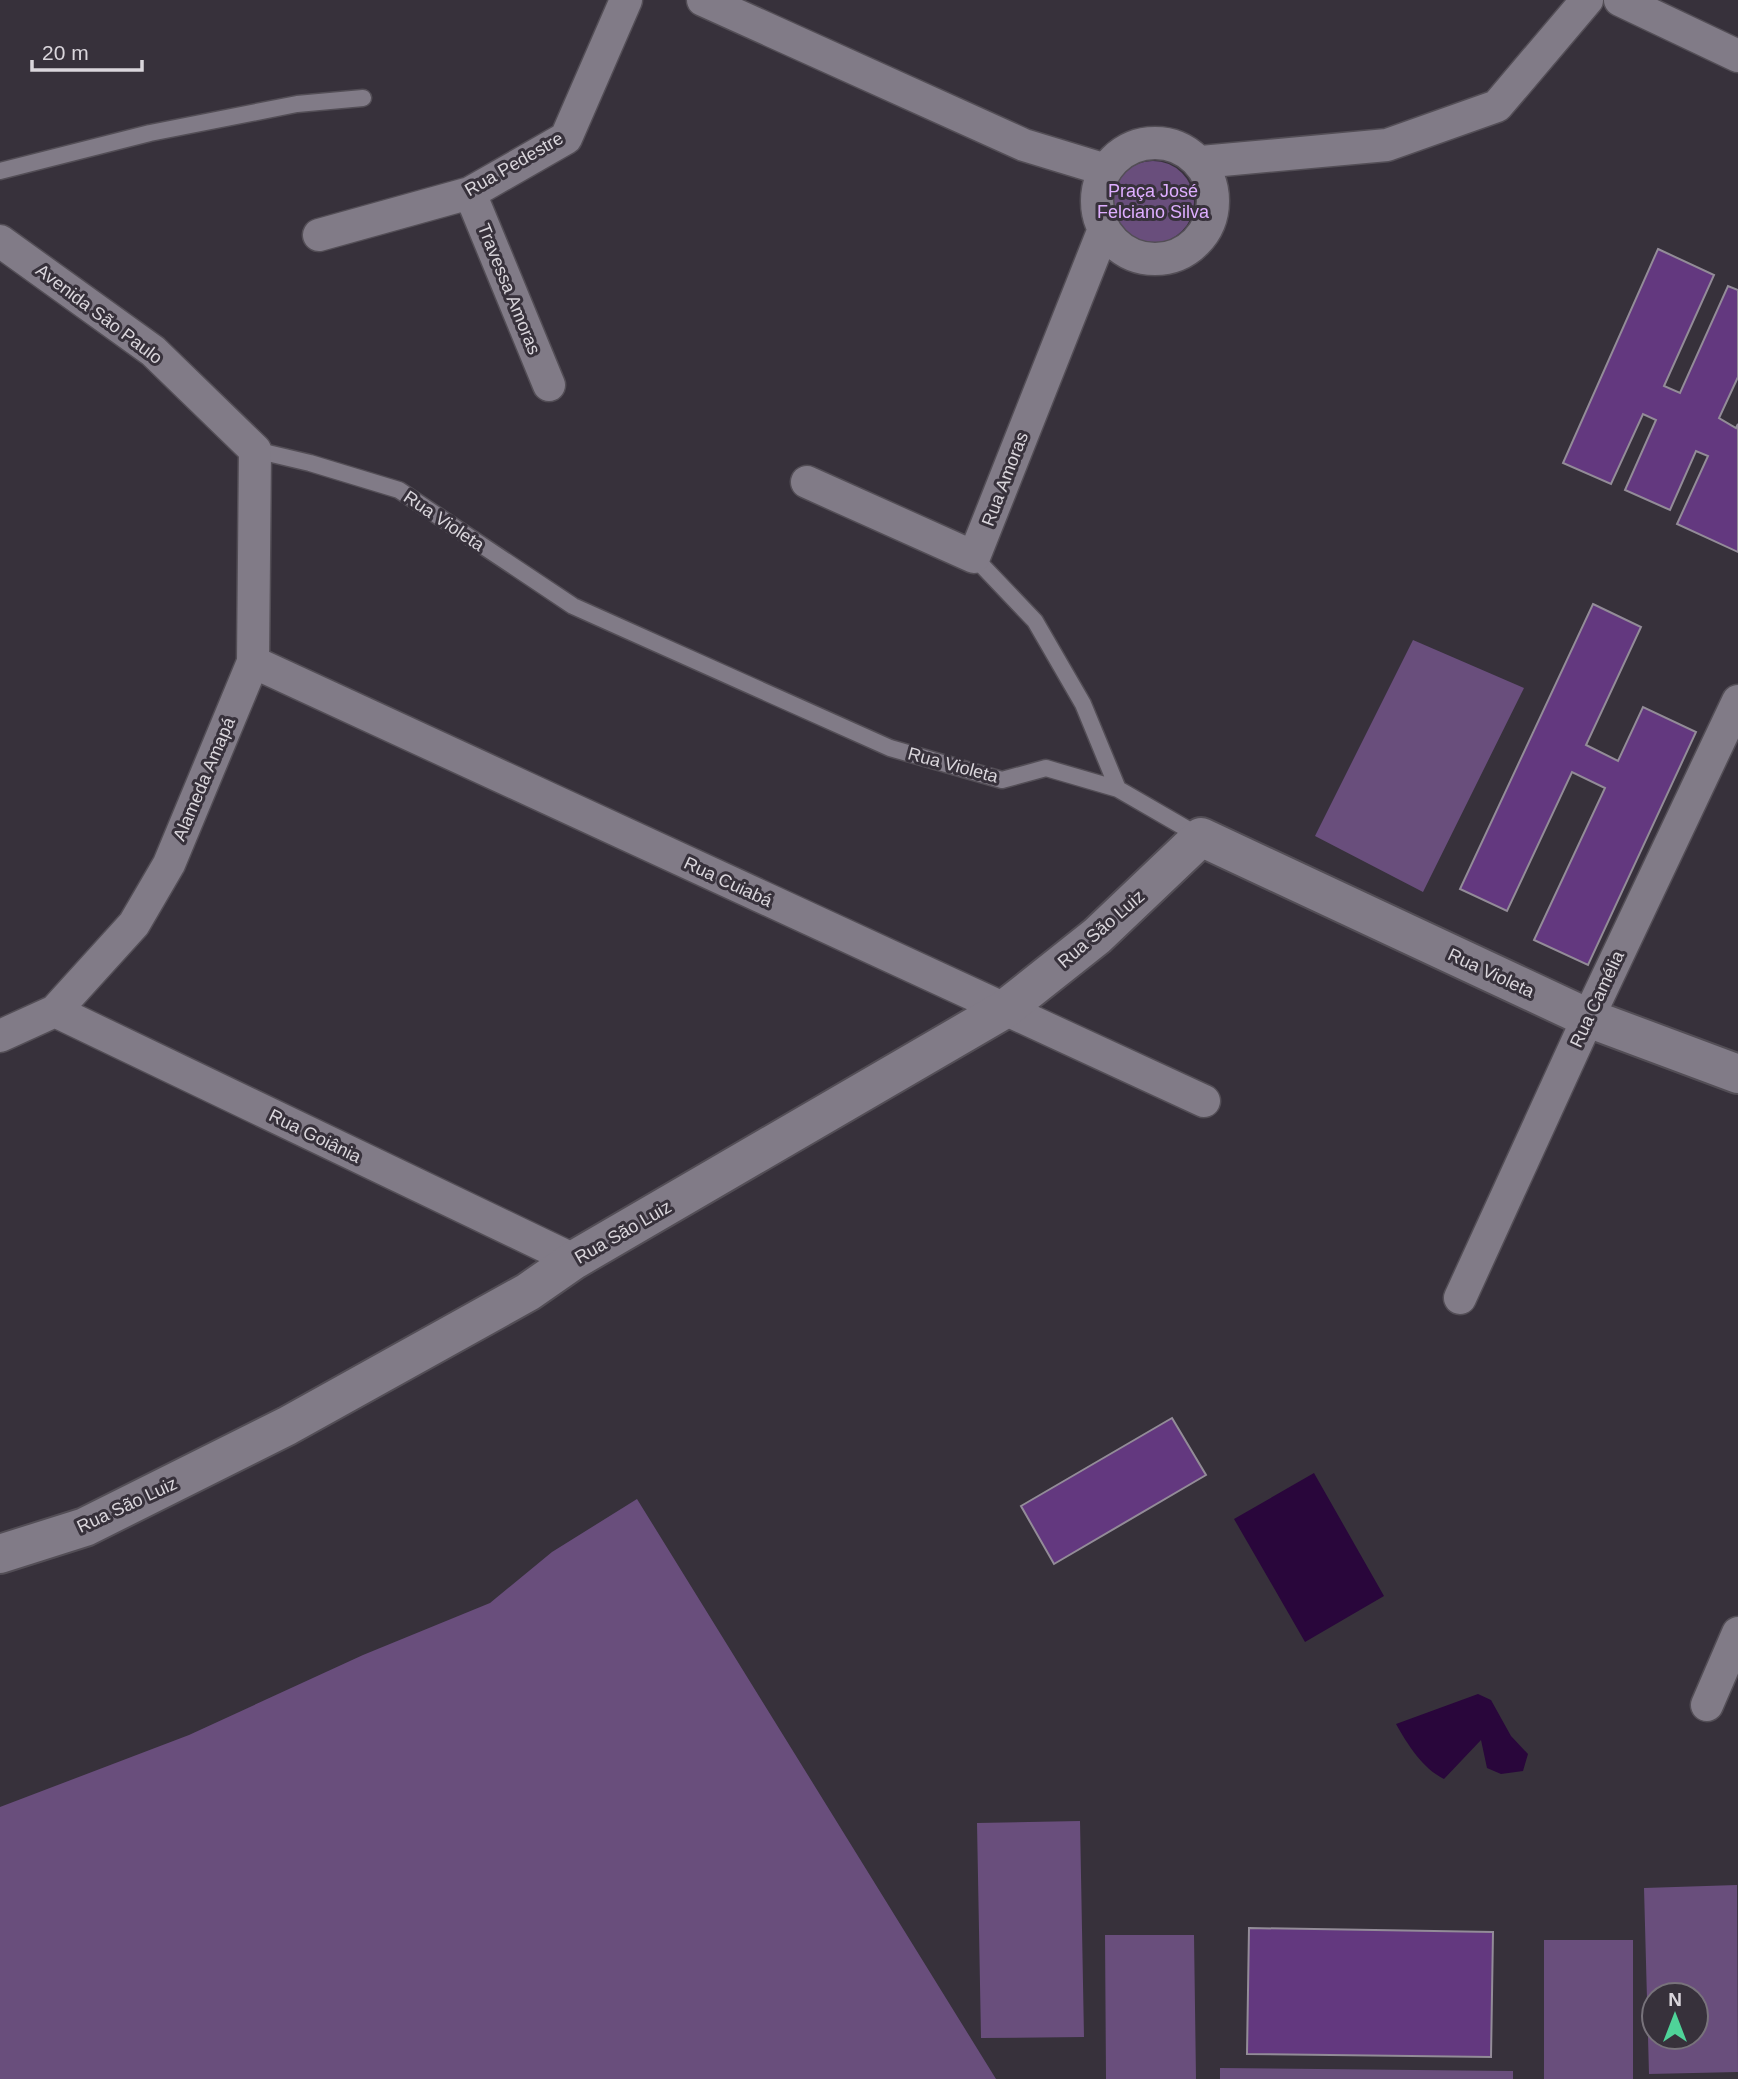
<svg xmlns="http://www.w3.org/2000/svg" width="1738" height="2079" viewBox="0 0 1738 2079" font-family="Arial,sans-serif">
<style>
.green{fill:#694e7c;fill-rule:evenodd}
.water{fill:#29063b}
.building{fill:#63387f;stroke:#938c98;stroke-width:2}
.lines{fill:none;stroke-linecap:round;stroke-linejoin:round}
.service-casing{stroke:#534e56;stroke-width:19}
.minor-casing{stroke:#534e56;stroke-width:35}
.tertiary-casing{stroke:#534e56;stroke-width:42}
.service{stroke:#817b87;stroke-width:16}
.minor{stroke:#817b87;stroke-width:32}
.tertiary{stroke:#817b87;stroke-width:38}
.labels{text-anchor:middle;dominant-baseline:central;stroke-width:6;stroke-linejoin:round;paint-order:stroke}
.street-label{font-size:18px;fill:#dad6dc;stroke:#37313b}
.park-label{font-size:18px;fill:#deaeff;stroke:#37313b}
</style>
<rect width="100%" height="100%" fill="#37313b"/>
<path class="green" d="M1112 202a41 41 0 1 1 82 0a41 41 0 1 1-82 0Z
M 1413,640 L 1524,688 L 1423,892 L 1315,836 Z
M 637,1499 L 996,2079 L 0,2079 L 0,1807 L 189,1735 L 363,1655 L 490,1603 L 552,1552 Z
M 1080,1821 L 1084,2037 L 981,2038 L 977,1823 Z
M 1737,1885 L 1738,2072 L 1649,2074 L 1644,1888 ZM 1654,1995 L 1696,1995 L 1696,2037 L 1654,2037 Z
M 1105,1935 L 1194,1935 L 1196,2079 L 1106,2079 Z
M 1544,1940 L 1633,1940 L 1633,2079 L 1544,2079 Z
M 1220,2068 L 1513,2071 L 1513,2079 L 1220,2079 Z"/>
<path class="water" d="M 1314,1473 L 1384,1596 L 1305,1642 L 1234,1519 Z
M 1478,1694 L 1491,1700 L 1511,1736 L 1528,1754 L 1523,1771 L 1501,1774 L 1487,1768 L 1481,1740 L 1444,1779 C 1422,1768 1408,1745 1396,1724 Z"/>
<path class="building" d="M 1658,249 L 1714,275 L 1664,386 L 1680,393 L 1728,286 L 1738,290 L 1738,377 L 1719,418 L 1736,428 L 1738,424 L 1738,552 L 1677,524 L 1708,456 L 1696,451 L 1670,510 L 1625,490 L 1656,420 L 1643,414 L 1611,484 L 1563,463 Z
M 1593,604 L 1641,627 L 1586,745 L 1618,761 L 1643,707 L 1696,732 L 1588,965 L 1534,940 L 1605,788 L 1572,772 L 1507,911 L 1460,889 Z
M 1172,1418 L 1206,1475 L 1054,1564 L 1021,1506 Z
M 1249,1928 L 1493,1932 L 1491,2057 L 1247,2054 Z"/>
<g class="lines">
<g class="service-casing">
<path id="service" d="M 0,171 L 150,133 L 297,104 L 363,98
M 255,450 L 310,463 L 399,490 L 573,606 L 890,748 L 1002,780 L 1046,768 L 1118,789 L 1201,837
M 974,557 L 1035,621 L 1083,704 L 1118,789"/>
</g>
<g class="minor-casing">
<path id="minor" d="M 703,0 L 1024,145 L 1106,170
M 1620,0 L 1738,56
M1097 201a58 58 0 1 1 116 0a58 58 0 1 1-116 0Z
M 1201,162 L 1387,145 L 1497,106 L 1587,0
M 470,193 L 549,385
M 319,235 L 470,193 L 566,138 L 626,0
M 0,241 L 153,351 L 255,450 L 253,662 L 169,864 L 134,924 L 55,1011 L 0,1036
M 807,482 L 974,557 L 1104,229
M 253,662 L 1204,1101
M 55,1011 L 574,1260
M 1460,1298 L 1588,1018 L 1738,701
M 1707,1705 L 1738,1633"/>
</g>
<g class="tertiary-casing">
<path id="tertiary" d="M 0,1554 L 85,1527 L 287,1426 L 528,1292 L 574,1260 L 1005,1009 L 1097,936 L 1201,837 L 1588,1018 L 1738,1074"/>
</g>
<use href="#service" class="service"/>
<use href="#minor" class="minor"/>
<use href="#tertiary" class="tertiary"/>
</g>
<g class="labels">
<g class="street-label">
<text transform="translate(514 164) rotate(-30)">Rua Pedestre</text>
<text transform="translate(509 289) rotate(68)">Travessa Amoras</text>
<text transform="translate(99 314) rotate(37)">Avenida São Paulo</text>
<text transform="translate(1005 479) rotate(-69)">Rua Amoras</text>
<text transform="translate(444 521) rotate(34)">Rua Violeta</text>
<text transform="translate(953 765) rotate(15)">Rua Violeta</text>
<text transform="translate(204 779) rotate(-67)">Alameda Amapá</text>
<text transform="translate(728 882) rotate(25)">Rua Cuiabá</text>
<text transform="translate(1101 929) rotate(-41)">Rua São Luiz</text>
<text transform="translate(1491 973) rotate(25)">Rua Violeta</text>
<text transform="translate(1597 999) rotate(-65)">Rua Camélia</text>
<text transform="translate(315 1136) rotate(26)">Rua Goiânia</text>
<text transform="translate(623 1232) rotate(-30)">Rua São Luiz</text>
<text transform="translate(127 1505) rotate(-25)">Rua São Luiz</text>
</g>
<g class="park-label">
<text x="1153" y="191">Praça José<tspan x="1153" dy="21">Felciano Silva</tspan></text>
</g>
</g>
<g transform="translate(1675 2016)"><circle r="33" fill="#37313b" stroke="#78737b" stroke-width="2"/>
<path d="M0-5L12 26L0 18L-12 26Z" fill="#4fd399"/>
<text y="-10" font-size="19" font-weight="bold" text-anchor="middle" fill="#dad6dc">N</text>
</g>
<path d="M32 60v10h110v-10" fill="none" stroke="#dad6dc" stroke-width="3.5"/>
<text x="42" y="60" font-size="21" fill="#dad6dc" stroke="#37313b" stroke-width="5" paint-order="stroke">20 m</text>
</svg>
